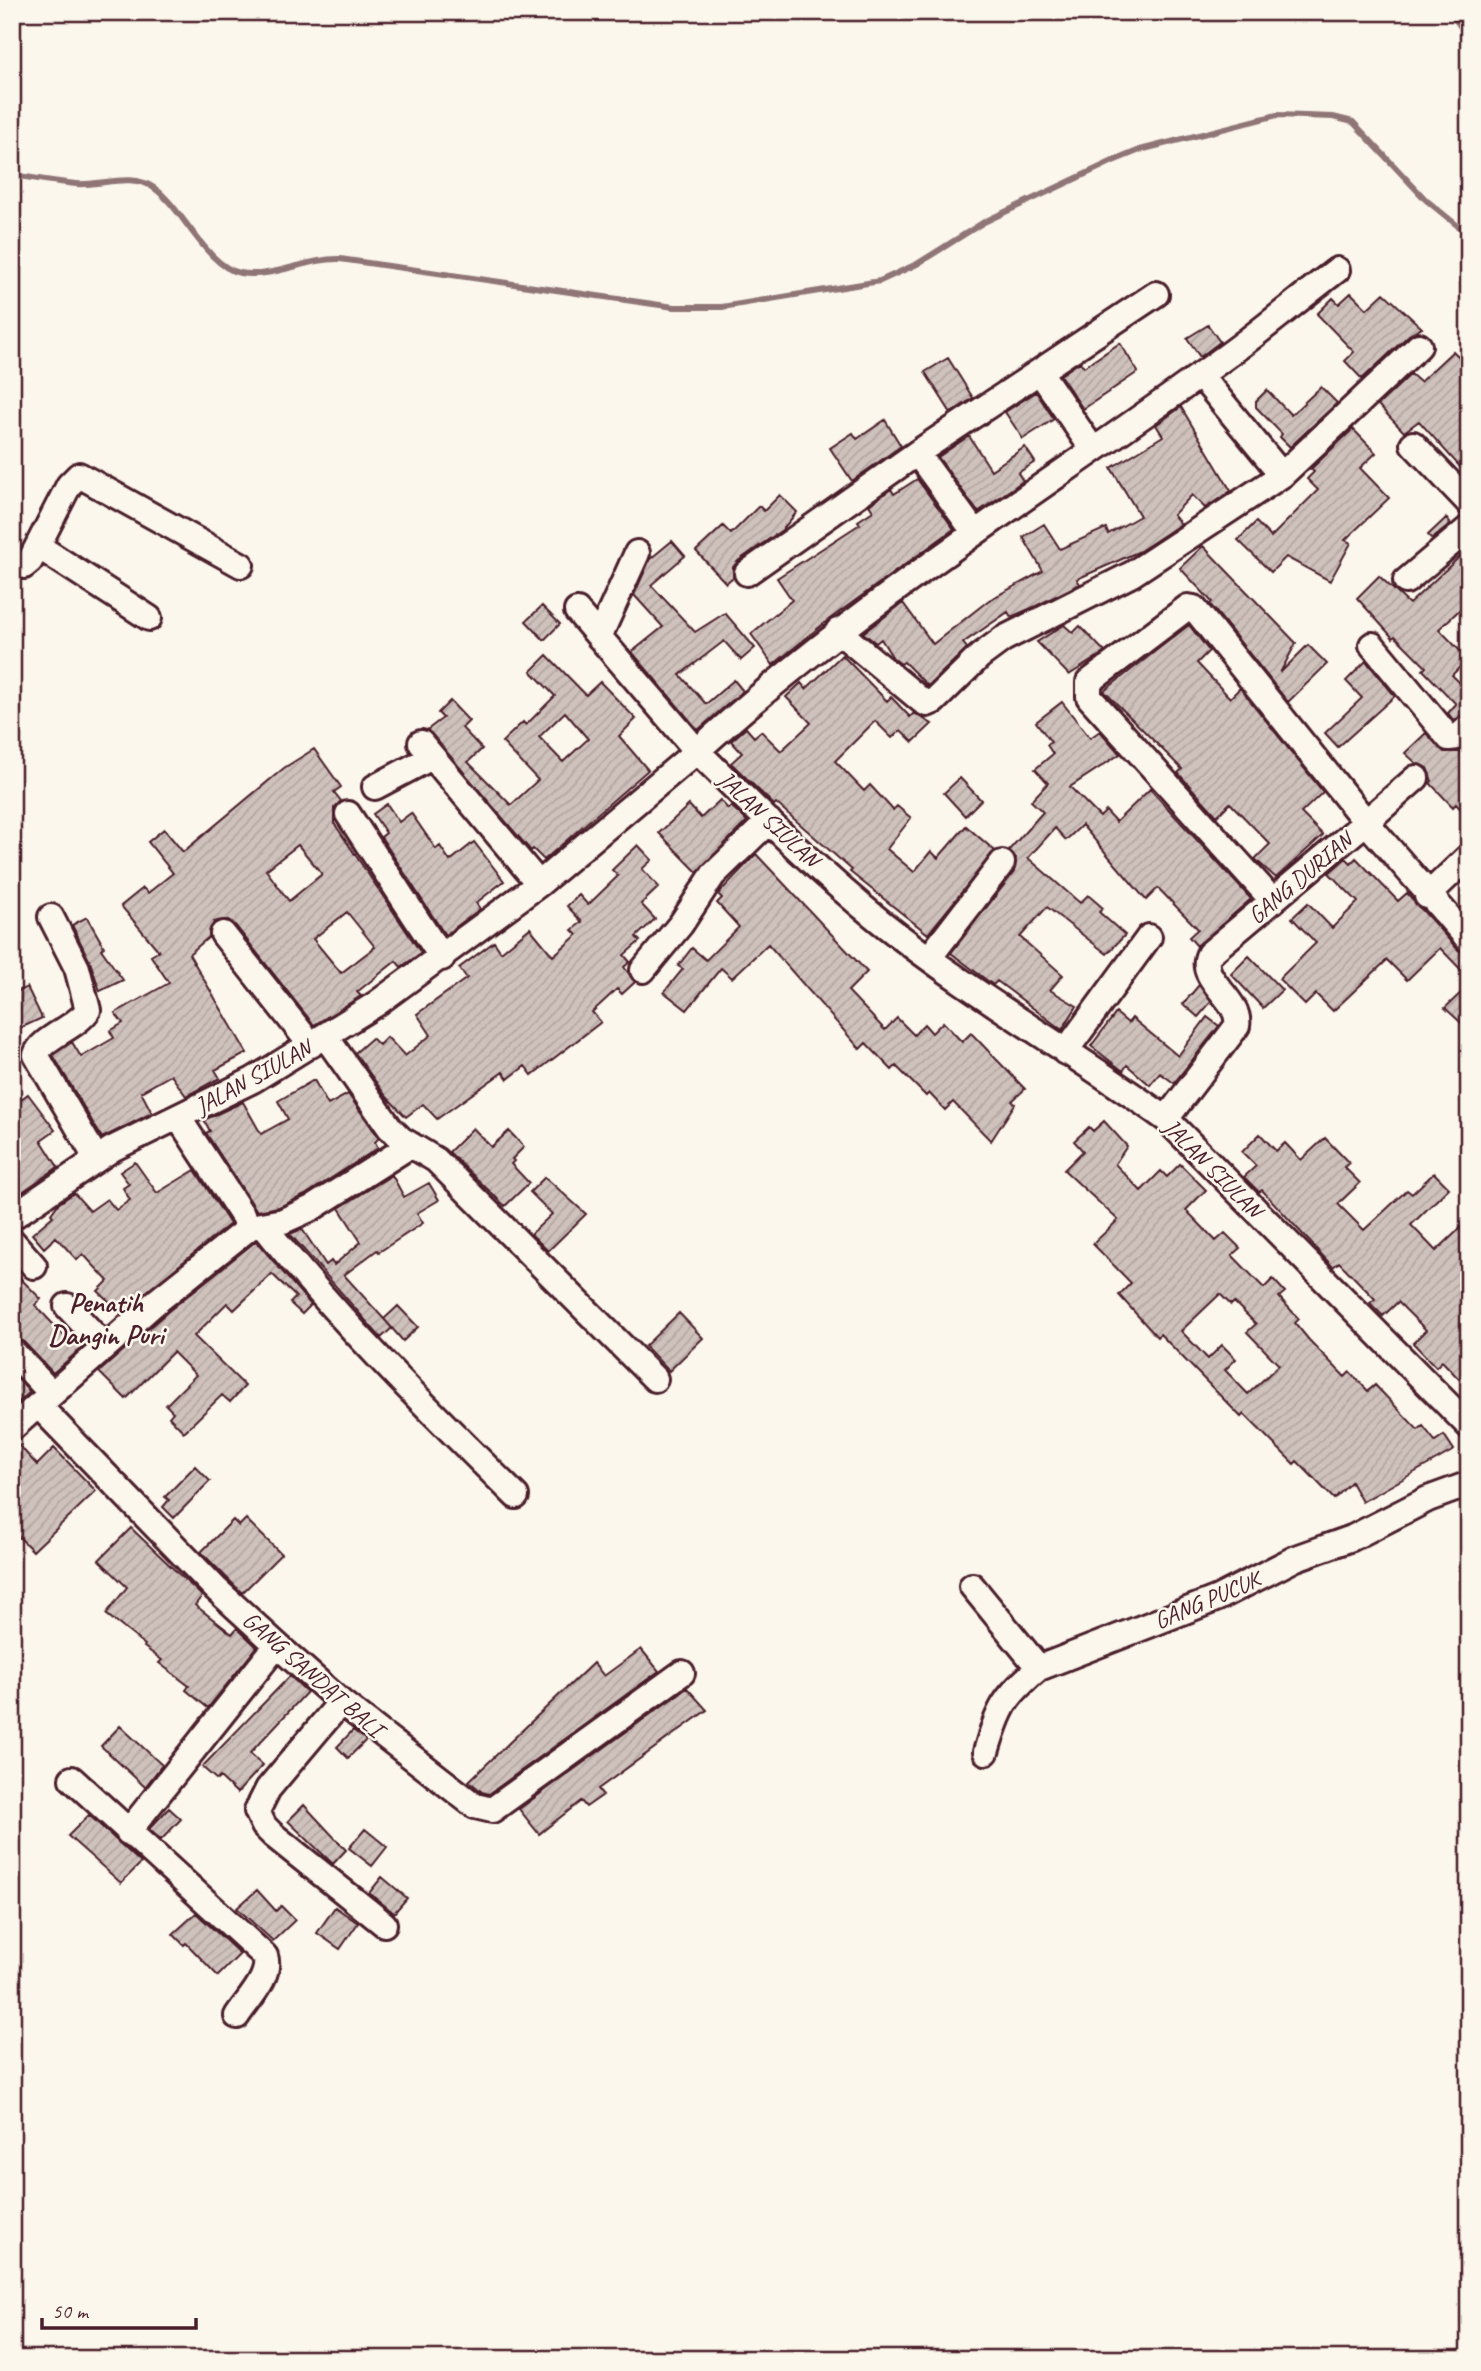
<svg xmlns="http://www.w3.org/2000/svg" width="1481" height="2371" viewBox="0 0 1481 2371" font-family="Caveat,sans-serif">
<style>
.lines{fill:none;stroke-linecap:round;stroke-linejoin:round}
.stream{stroke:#907477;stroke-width:6}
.building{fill:url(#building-hatch);stroke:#4a1f2b;stroke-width:2;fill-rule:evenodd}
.minor-casing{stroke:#4a1f2b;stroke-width:30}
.minor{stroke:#fbf7ec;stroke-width:24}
.labels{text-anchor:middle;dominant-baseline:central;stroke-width:5;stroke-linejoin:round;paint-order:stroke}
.street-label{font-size:24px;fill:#4a1f2b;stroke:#fbf7ec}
.quarter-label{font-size:28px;font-weight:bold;fill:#4a1f2b;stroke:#fbf7ec}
</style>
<defs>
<pattern id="building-hatch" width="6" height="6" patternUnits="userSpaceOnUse" patternTransform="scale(1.75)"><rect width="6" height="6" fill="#cfc2bc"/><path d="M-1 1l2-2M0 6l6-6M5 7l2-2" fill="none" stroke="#b3a6a2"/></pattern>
</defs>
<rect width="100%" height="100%" fill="#fbf7ec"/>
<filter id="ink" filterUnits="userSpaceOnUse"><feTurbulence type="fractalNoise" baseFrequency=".0143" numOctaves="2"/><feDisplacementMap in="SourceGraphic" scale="14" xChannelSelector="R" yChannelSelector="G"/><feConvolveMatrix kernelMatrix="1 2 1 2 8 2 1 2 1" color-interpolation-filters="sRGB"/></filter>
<g filter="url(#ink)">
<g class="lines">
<path class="stream" d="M 1450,12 L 1469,38
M 12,175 C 33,178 54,182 76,184 C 101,186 132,172 154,188 C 182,207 206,266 240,273 C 272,279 307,258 340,259 L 674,307 L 722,307 L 880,281 L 917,264 L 984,222 L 1113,161 L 1140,150 L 1277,115 L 1333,117 L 1353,122 L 1426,200 L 1458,226 L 1469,229"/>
</g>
<path class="building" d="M 1351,293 L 1367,309 L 1384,293 L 1422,328 L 1409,335 L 1362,379 L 1345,361 L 1354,352 L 1317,314 L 1333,298 L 1339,304 Z
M 1208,325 L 1220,342 L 1200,357 L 1187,338 Z
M 1120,343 L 1138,372 L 1083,409 L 1060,375 L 1080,362 L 1084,367 Z
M 1453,351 L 1469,367 L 1469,477 L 1419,421 L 1404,432 L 1378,405 L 1411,374 L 1420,382 Z
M 948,358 L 973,398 L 951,413 L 925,372 Z
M 1321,387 L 1337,403 L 1290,447 L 1280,437 L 1282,434 L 1256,407 L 1256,401 L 1267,390 L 1291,415 Z
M 1036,392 L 1054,419 L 1023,439 L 1005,412 Z
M 1181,407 L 1231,491 L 1205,508 L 1192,495 L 1173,515 L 1181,524 L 1140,551 L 1077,579 L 1080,584 L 1036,606 L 1011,617 L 1008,612 L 963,643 L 967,648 L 928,686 L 904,662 L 901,664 L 893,658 L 881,639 L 876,643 L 863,633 L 903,603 L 933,644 L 989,600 L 1043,571 L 1023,537 L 1044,524 L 1060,549 L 1106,528 L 1108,534 L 1140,516 L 1111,468 L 1163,436 L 1156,425 Z
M 885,420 L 901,446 L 852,481 L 830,448 L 853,433 L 857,439 Z
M 1353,429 L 1376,453 L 1360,468 L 1389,498 L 1345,540 L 1351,543 L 1330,581 L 1286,557 L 1271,572 L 1238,540 L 1256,522 L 1271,537 L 1318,490 L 1307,479 L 1314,472 L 1311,469 Z
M 969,436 L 991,470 L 1025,447 L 1035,462 L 1018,473 L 1023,481 L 978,512 L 938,457 Z
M 917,479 L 954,529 L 827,621 L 773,665 L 751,634 L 792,600 L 777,578 L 860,524 L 858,521 L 873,511 L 869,505 L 891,489 L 894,494 Z
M 780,495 L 797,512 L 782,530 L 738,561 L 733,567 L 733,577 L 726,583 L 696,551 L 723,526 L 731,534 L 759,506 L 764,511 Z
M 1446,518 L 1451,524 L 1432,539 L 1428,535 Z
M 672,541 L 685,556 L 651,585 L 695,632 L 725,613 L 755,648 L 741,660 L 724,641 L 680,675 L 706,704 L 734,680 L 743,691 L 698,730 L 632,652 L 663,627 L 634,595 L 650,559 Z
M 1203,546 L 1296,643 L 1280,673 L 1308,645 L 1327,664 L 1288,702 L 1210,604 L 1212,602 L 1180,568 Z
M 1469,548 L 1469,601 L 1439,629 L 1468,659 L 1452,675 L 1469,692 L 1469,713 L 1454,721 L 1448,713 L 1456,704 L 1423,670 L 1426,667 L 1395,636 L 1393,638 L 1357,598 L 1379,576 L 1409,604 Z
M 542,606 L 560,624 L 544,640 L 526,621 Z
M 1064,625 L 1073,633 L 1080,626 L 1105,652 L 1069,675 L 1037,642 Z
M 1189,625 L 1209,651 L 1197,663 L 1230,698 L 1240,688 L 1323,792 L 1301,813 L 1323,835 L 1276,878 L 1255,859 L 1270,844 L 1230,803 L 1217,816 L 1178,773 L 1182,769 L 1104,691 Z
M 547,655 L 586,695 L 600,682 L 636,719 L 619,736 L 648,770 L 544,860 L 533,849 L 531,851 L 427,730 L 443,718 L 438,713 L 450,701 L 469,721 L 462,728 L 482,749 L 468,762 L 511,805 L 538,780 L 502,742 L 523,722 L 526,725 L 555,696 L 531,671 ZM 565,712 L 588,739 L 563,762 L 539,737 Z
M 842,655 L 887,701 L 891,697 L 910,717 L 914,713 L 932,724 L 913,742 L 901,730 L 892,738 L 875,721 L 835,761 L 864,791 L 870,785 L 893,810 L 897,806 L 911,818 L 887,849 L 914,872 L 931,851 L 938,858 L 966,826 L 995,851 L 928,934 L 850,872 L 852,870 L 776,803 L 774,805 L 731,763 L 742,753 L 731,741 L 746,728 L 754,737 L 761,731 L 781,751 L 811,723 L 786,697 L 801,683 L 806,689 Z
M 1366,661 L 1395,696 L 1338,747 L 1325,733 L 1362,698 L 1346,681 Z
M 1062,702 L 1090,738 L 1100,731 L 1120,754 L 1070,787 L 1100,817 L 1106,811 L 1116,822 L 1150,789 L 1251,899 L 1197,946 L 1189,937 L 1198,929 L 1158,888 L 1146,900 L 1082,825 L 1066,840 L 1055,828 L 1028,858 L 1080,903 L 1088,895 L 1103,908 L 1099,912 L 1125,935 L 1107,954 L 1047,907 L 1020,937 L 1063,975 L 1050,990 L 1077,1006 L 1062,1030 L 997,981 L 993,985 L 951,953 L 1014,872 L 1016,858 L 1009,850 L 1043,812 L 1031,801 L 1048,783 L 1035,769 L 1053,754 L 1047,745 L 1051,742 L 1036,722 Z
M 1426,733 L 1444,752 L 1460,752 L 1469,747 L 1469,818 L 1456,804 L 1453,807 L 1430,783 L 1432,781 L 1427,768 L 1416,763 L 1405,753 Z
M 314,749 L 341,787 L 334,792 L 341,801 L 334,808 L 334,823 L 421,953 L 401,967 L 396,961 L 357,992 L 361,996 L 314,1025 L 235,925 L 228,920 L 214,922 L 209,937 L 189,954 L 247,1053 L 215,1070 L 220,1078 L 186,1096 L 171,1075 L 141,1092 L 152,1113 L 102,1138 L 53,1055 L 72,1042 L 81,1057 L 114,1038 L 110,1031 L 123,1023 L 115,1013 L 169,983 L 151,956 L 159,951 L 121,906 L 143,888 L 148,893 L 173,873 L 148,842 L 164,829 L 183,852 L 284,768 ZM 298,845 L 322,874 L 289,901 L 266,870 ZM 347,912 L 375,947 L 341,973 L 313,939 Z
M 960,778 L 981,800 L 965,816 L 944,793 Z
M 720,800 L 728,809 L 731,806 L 747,821 L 697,872 L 659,833 L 689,805 L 701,818 Z
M 387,804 L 399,822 L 411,813 L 436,849 L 440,846 L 450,861 L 474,842 L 504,881 L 476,903 L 480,909 L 445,935 L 381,837 L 386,833 L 373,814 Z
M 638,845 L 652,860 L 642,869 L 659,887 L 641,904 L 655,919 L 636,937 L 640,941 L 624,955 L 630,962 L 624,967 L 635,982 L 622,994 L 617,989 L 592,1012 L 601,1022 L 532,1075 L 525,1066 L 508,1079 L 503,1072 L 437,1119 L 423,1104 L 406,1117 L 386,1096 L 355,1053 L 372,1038 L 379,1045 L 387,1037 L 405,1056 L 431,1035 L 417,1014 L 467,978 L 459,968 L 494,942 L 501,952 L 530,928 L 553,956 L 577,935 L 572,930 L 582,922 L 567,906 L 579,895 L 588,905 L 618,876 L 612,870 Z
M 756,854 L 867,972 L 848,991 L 885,1030 L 897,1018 L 914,1035 L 924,1024 L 932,1033 L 943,1022 L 962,1042 L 971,1033 L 1025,1089 L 1012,1101 L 1015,1104 L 991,1141 L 953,1102 L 945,1110 L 929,1093 L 926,1096 L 896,1066 L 892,1070 L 866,1043 L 860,1049 L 768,944 L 732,978 L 721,968 L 687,1010 L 664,992 L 683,969 L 678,966 L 692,948 L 706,960 L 739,927 L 717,903 L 722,898 L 718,894 Z
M 1346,858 L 1351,863 L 1356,858 L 1398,901 L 1407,893 L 1458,950 L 1469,954 L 1469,978 L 1440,948 L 1407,980 L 1387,960 L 1333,1011 L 1316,994 L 1305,1005 L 1279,979 L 1316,943 L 1292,918 L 1308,903 L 1332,928 L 1358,902 L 1329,873 Z
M 87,917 L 104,947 L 101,949 L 123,980 L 100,991 L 90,962 L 72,925 Z
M 1249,956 L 1282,990 L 1263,1008 L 1231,974 Z
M 1199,985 L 1211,1002 L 1198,1017 L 1183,1004 Z
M 1469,985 L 1469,1030 L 1445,1008 Z
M 27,987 L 42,1018 L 12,1032 L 12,994 Z
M 1116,1013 L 1128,1023 L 1132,1018 L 1178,1056 L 1207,1017 L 1219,1026 L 1174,1083 L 1160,1073 L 1150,1085 L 1127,1065 L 1123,1071 L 1091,1046 Z
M 314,1080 L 328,1105 L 348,1094 L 379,1138 L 375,1142 L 378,1148 L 305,1195 L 279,1207 L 257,1211 L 206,1133 L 210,1131 L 204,1120 L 243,1102 L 261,1134 L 288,1119 L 278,1101 Z
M 28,1094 L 55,1130 L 41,1140 L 58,1167 L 12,1199 L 12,1106 Z
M 1104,1121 L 1127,1146 L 1115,1164 L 1141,1191 L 1161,1171 L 1167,1177 L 1180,1164 L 1206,1190 L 1186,1210 L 1216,1241 L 1225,1233 L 1240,1248 L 1232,1255 L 1264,1288 L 1273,1279 L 1285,1292 L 1279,1297 L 1299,1319 L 1295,1323 L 1309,1340 L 1345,1377 L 1350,1372 L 1368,1391 L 1375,1385 L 1418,1430 L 1423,1426 L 1435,1441 L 1444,1435 L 1454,1450 L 1362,1502 L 1351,1482 L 1334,1499 L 1297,1461 L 1294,1464 L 1244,1414 L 1241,1417 L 1160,1334 L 1157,1337 L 1119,1295 L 1131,1283 L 1093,1244 L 1118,1220 L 1064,1170 L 1083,1151 L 1074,1141 L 1089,1127 L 1093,1131 ZM 1220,1294 L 1231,1305 L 1234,1302 L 1256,1324 L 1247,1332 L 1279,1365 L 1248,1394 L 1225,1370 L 1236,1359 L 1222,1345 L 1208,1359 L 1181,1331 Z
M 473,1128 L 491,1147 L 509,1131 L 524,1147 L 512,1159 L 514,1161 L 511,1164 L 529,1183 L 505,1206 L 449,1152 Z
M 1260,1134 L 1276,1151 L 1285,1143 L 1301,1160 L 1325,1138 L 1349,1163 L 1344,1167 L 1360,1183 L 1338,1204 L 1364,1230 L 1407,1190 L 1412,1194 L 1434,1173 L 1449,1188 L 1411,1225 L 1436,1251 L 1469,1220 L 1469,1369 L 1459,1379 L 1442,1361 L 1436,1367 L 1413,1343 L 1426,1330 L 1398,1302 L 1383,1316 L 1370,1303 L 1375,1299 L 1339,1262 L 1333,1267 L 1262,1190 L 1259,1192 L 1244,1177 L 1256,1166 L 1242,1152 Z
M 135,1162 L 157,1193 L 195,1170 L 230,1224 L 121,1313 L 98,1291 L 108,1281 L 83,1254 L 77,1260 L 56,1237 L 44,1248 L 32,1234 L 53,1216 L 51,1214 L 58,1204 L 74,1193 L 90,1211 L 107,1199 L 116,1210 L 130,1200 L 123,1188 L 129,1184 L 120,1172 Z
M 392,1175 L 404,1197 L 429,1183 L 439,1200 L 417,1213 L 423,1223 L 379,1252 L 377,1250 L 344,1275 L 392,1328 L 381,1338 L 290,1234 L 302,1229 L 326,1265 L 331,1261 L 334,1265 L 361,1242 L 339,1208 Z
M 545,1177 L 586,1214 L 548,1251 L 531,1234 L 552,1214 L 530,1192 Z
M 256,1241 L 311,1305 L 302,1314 L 290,1303 L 296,1297 L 272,1274 L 234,1310 L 227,1303 L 194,1336 L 245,1386 L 230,1402 L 222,1395 L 184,1432 L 169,1417 L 173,1412 L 166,1405 L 196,1375 L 173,1352 L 126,1399 L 99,1372 L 166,1313 Z
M 12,1270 L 41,1299 L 35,1305 L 70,1342 L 75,1337 L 84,1346 L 53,1373 L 23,1341 L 12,1337 Z
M 398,1306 L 418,1327 L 403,1341 L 384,1319 Z
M 679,1313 L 703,1338 L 669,1371 L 645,1346 Z
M 12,1373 L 30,1392 L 12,1408 Z
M 16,1442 L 37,1465 L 54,1448 L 96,1491 L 33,1551 L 12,1530 L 12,1443 Z
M 195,1466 L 210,1481 L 174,1518 L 163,1507 L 169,1500 L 165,1497 Z
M 246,1519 L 281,1554 L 242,1593 L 201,1552 L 233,1520 L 239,1526 Z
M 131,1528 L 202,1596 L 195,1605 L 232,1634 L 237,1628 L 257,1647 L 208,1708 L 186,1690 L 189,1686 L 159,1663 L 162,1660 L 144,1647 L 145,1645 L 106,1614 L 127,1587 L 99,1560 Z
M 641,1649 L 659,1671 L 489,1794 L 482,1792 L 469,1781 L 593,1663 L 604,1676 Z
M 290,1676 L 307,1692 L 250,1753 L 263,1765 L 237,1793 L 220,1777 L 217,1780 L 202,1767 Z
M 687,1688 L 707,1710 L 598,1789 L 603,1795 L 586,1807 L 581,1801 L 539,1834 L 519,1809 Z
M 120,1726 L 162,1765 L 145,1787 L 101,1746 Z
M 353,1730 L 366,1740 L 348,1758 L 337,1747 Z
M 304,1805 L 346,1850 L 333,1864 L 288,1821 Z
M 169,1808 L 181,1819 L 161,1840 L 149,1829 Z
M 89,1815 L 141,1863 L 121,1883 L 68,1836 Z
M 365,1829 L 387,1847 L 372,1866 L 349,1848 Z
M 382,1877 L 407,1898 L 394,1913 L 369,1893 Z
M 257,1890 L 276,1911 L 281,1906 L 295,1920 L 273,1941 L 237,1908 Z
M 335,1907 L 358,1923 L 340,1949 L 317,1933 Z
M 196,1913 L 240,1954 L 218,1976 L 186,1943 L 184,1945 L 173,1934 Z"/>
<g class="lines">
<g class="minor-casing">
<path id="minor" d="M 1040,372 L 1093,450
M 1200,375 L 1282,475
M 1413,444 L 1469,503
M 917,453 L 975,533
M 38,546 L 149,618
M 12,564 L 24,566 L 30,561 L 69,485 L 79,475 L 241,565
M 747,573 L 917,453 L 1156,294
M 1406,581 L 1469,528
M 577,611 L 697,751 C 860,601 1049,486 1228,355 C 1265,328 1300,298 1337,270
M 838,631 L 922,701 L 927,704 L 934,701 L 980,656 L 1003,639 L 1132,574 L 1282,475 L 1419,346
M 599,637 L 637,553
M 1372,645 L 1449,738 L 1458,737 L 1469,727
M 421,743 L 539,884
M 1416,778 L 1366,822 L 1469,940
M 375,787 L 432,757
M 348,814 L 442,958
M 1427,896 L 1469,856
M 51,917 L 77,968 L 88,1010 C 76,1028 41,1038 36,1055 L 96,1158
M 223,934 L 311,1045
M 929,958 L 1002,863
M 643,970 L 681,924 L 713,875 L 769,821
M 326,1037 L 390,1128 L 401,1139 L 436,1160 L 655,1379
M 1065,1052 L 1149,937
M 178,1117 L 250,1227
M 1166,1119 L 1237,1026 C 1242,999 1196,980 1209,954 L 1366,822 L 1194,608 L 1188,607 L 1089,682 L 1089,697 L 1273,901
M 12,1217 L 112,1149 L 253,1080 L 376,1004 L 539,884 L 697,751 C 756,809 816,870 881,922 C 971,994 1072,1051 1166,1119 L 1469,1426
M 263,1225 C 340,1322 428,1409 516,1496
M 12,1241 L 34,1266
M 67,1306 L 105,1347
M 12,1351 L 52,1394 L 38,1405 L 216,1589 L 277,1645 L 341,1702 L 475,1806 L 492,1810 L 682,1673
M 52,1394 L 156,1302 L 250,1227 L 283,1221 L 312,1208 L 411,1145
M 12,1428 L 38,1405
M 972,1586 L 1039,1668 L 1218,1598 L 1296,1558 L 1352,1538 L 1428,1499 L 1469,1484
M 341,1702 L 268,1789 L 257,1811 L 264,1826 L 273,1835 L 384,1924
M 986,1752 C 999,1708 1004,1697 1039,1668
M 72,1779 L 265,1956 C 272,1976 248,1999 237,2016
M 128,1832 L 277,1645"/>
</g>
<use href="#minor" class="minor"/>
</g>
</g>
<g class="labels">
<g class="street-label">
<text transform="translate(769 819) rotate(43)">JALAN SIULAN</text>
<text transform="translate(1300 878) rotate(-40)">GANG DURIAN</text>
<text transform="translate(253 1077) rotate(-29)">JALAN SIULAN</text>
<text transform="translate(1213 1168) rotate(45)">JALAN SIULAN</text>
<text transform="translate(1207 1600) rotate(-23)">GANG PUCUK</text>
<text transform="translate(313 1674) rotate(41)">GANG SANDAT BALI</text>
</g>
<g class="quarter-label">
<text x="106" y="1302">Penatih<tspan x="106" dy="32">Dangin Puri</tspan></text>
</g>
</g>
<rect width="1481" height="2371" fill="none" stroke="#fbf7ec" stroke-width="42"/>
<rect x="21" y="21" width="1439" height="2329" fill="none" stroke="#4a1f2b" stroke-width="2.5" filter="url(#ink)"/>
<path d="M42 2318v10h154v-10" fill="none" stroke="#4a1f2b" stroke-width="3.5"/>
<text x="52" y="2318" font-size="21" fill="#4a1f2b" stroke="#fbf7ec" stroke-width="5" paint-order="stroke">50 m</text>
</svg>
